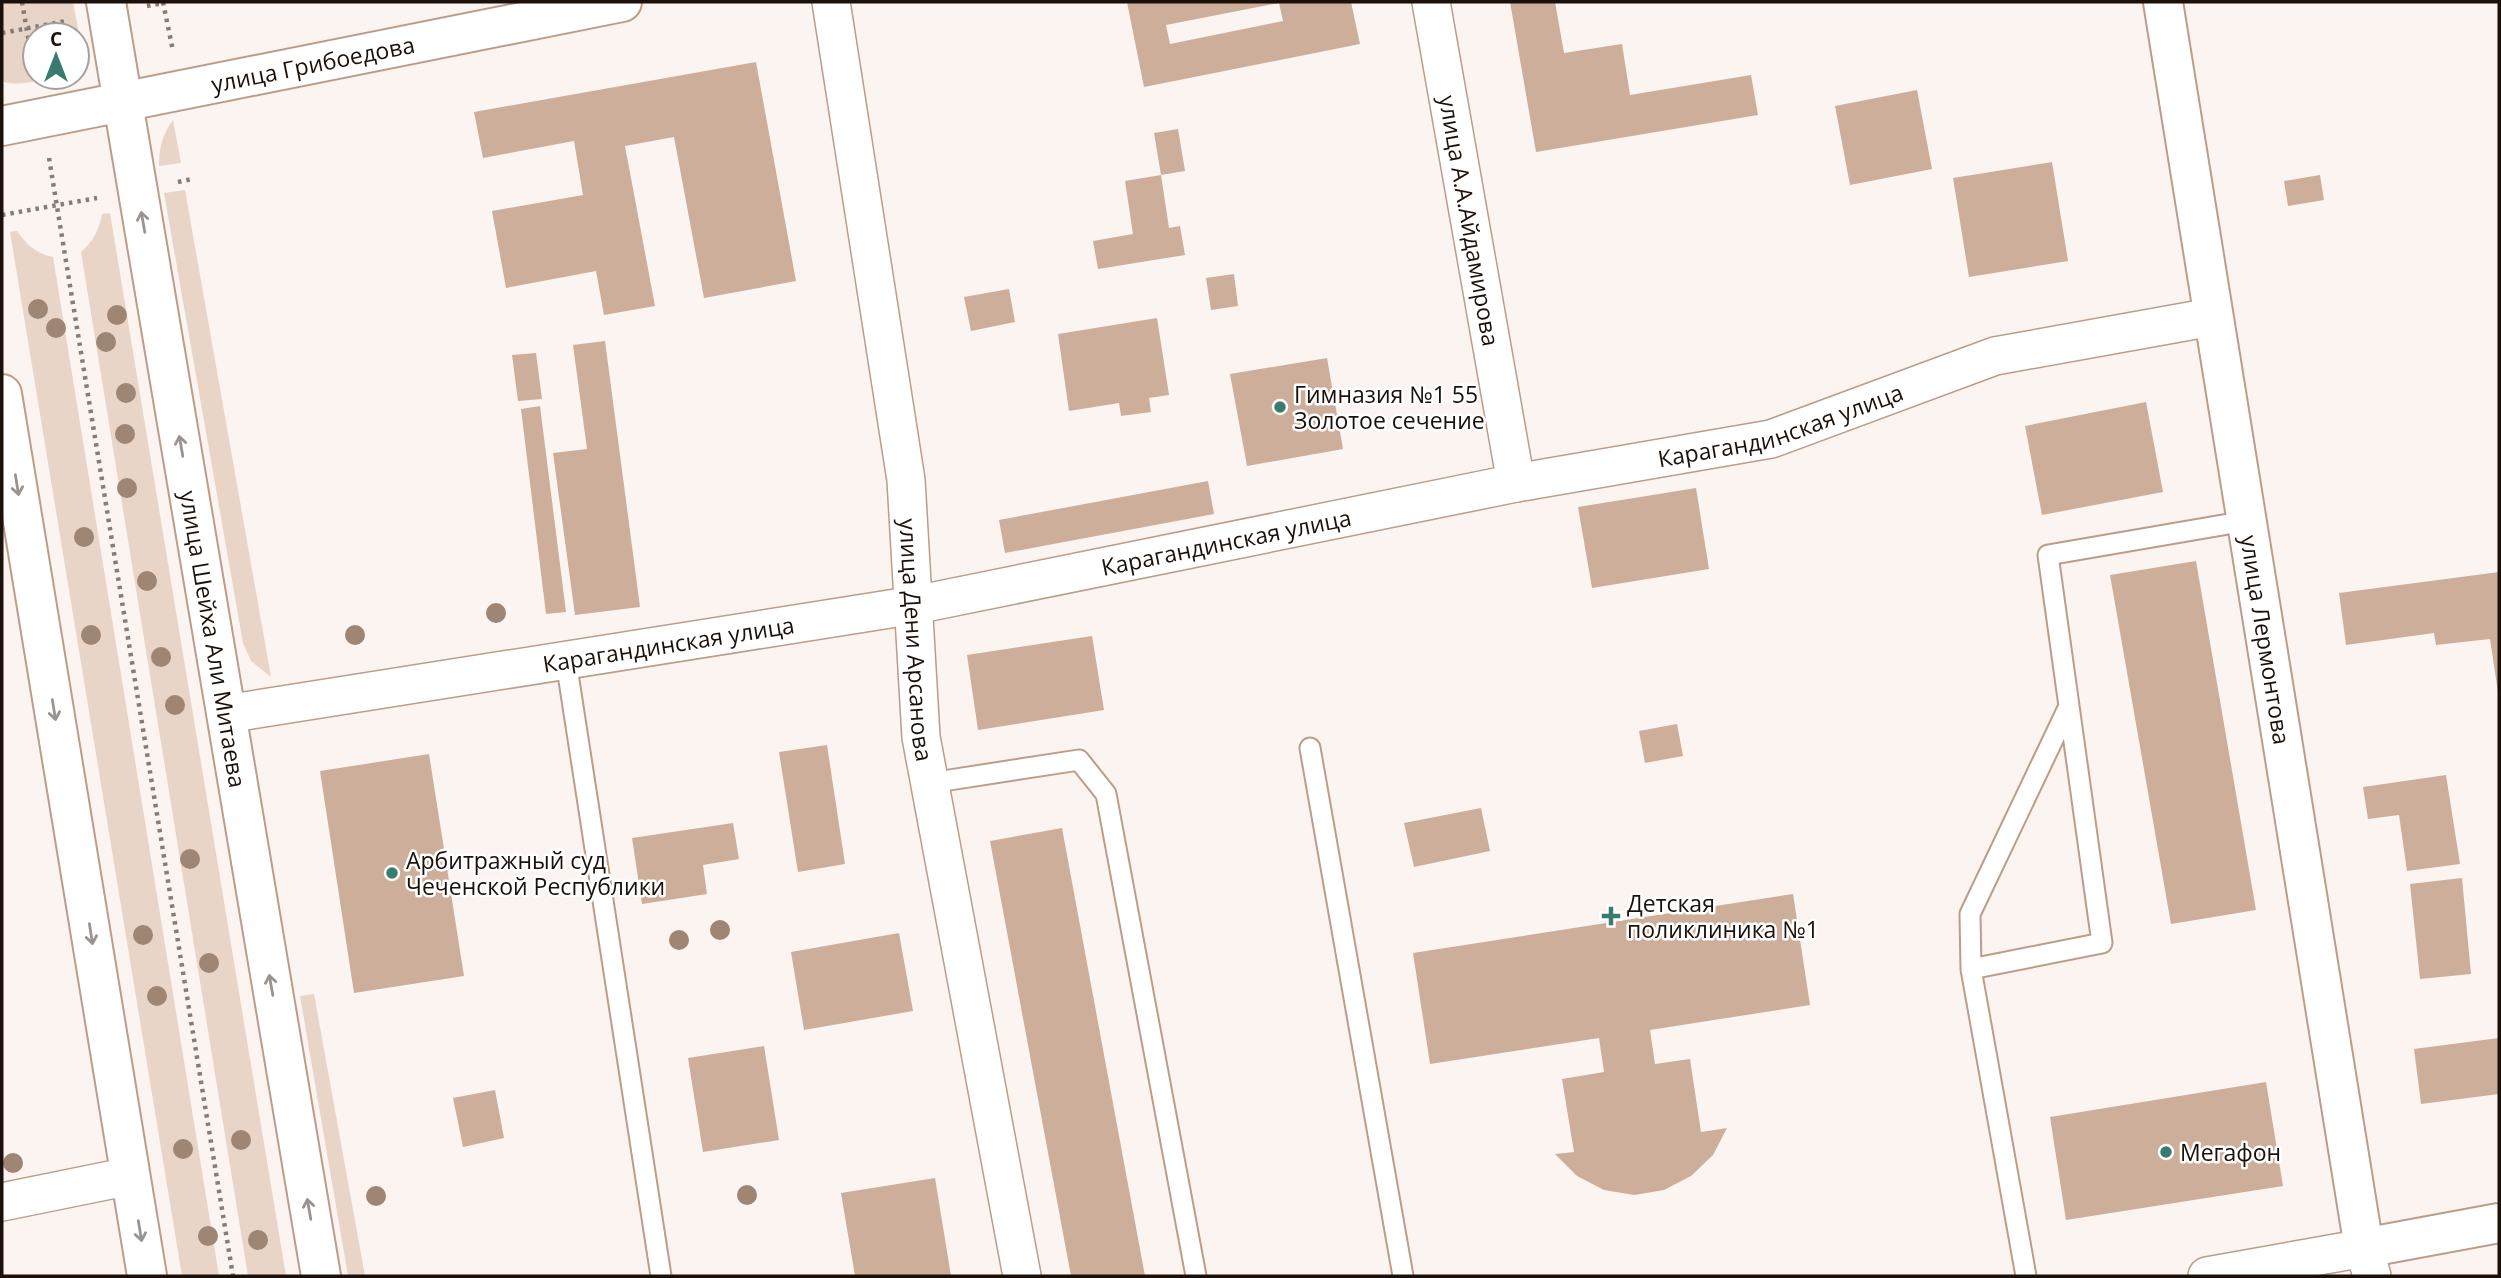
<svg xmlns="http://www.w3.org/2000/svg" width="2501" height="1278" viewBox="0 0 2501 1278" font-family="'Open Sans',sans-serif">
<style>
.green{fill:#e9d5c8}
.building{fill:#cdae9b;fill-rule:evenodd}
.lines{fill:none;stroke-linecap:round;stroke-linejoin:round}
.lane-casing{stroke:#bb9d8a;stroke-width:23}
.street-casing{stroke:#bb9d8a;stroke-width:40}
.secondary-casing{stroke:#bb9d8a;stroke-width:42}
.path{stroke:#867d78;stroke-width:4.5;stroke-dasharray:3.5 5;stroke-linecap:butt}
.lane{stroke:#fff;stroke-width:19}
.street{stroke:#fff;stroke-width:37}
.secondary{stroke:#fff;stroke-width:38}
.tree{fill:#9e8574}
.oneway{stroke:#999491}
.poi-dot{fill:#397c6f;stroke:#fff;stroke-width:2.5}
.labels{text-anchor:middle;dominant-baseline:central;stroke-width:5;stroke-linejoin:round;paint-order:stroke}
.street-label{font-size:23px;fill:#1c110a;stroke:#fff}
.poi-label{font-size:23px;fill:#1c110a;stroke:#fff;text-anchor:start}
</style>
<rect width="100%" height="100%" fill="#fbf4f0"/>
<path class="green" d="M 2,2 L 73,2 L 79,34 L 77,54 L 77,35 L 35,35 L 35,77 L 52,77 C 37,81 16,87 2,81 Z
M 173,120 L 181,163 L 159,166 C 159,148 162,135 173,120 Z
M 185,190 L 271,677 L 251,661 L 243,643 L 164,193 Z
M 110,213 L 286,1276 L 248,1276 L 81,252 C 93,241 99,231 102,214 Z
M 17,231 C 27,245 35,253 53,257 L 219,1276 L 182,1276 L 10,232 Z
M 314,994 L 365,1276 L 348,1276 L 300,996 Z"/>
<path class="building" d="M 1127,2 L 1351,2 L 1360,44 L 1144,87 ZM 1279,3 L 1283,21 L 1170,44 L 1166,25 Z
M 1510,2 L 1555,2 L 1564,53 L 1622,44 L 1630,95 L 1751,75 L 1758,115 L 1536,152 Z
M 756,62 L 796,281 L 704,298 L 674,137 L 625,146 L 655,306 L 604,315 L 596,271 L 506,288 L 492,211 L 583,195 L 574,141 L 483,158 L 474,112 Z
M 1917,90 L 1932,169 L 1850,185 L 1835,106 Z
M 1178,129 L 1185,171 L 1161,175 L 1154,133 Z
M 2052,162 L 2068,261 L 1969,277 L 1953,178 Z
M 1161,175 L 1169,228 L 1180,226 L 1185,255 L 1098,269 L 1093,241 L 1133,234 L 1125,181 Z
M 2320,175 L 2324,200 L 2288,206 L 2284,181 Z
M 1234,274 L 1238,306 L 1211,310 L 1206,278 Z
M 1009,289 L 1015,322 L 971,331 L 964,297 Z
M 1157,318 L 1169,395 L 1149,398 L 1151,412 L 1121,416 L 1119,403 L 1069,411 L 1058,334 Z
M 605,341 L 640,607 L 575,615 L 553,453 L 587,449 L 573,345 Z
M 536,353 L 542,399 L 518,401 L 512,355 Z
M 1327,358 L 1343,449 L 1247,466 L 1230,374 Z
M 2146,402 L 2163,492 L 2042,515 L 2025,426 Z
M 540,406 L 566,612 L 546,614 L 521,409 Z
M 1208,481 L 1214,514 L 1005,553 L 999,520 Z
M 1696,488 L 1709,569 L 1592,588 L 1578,507 Z
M 2196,561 L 2256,910 L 2171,924 L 2110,575 Z
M 2499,572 L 2499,699 L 2490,639 L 2436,645 L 2434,633 L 2346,645 L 2339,593 Z
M 1092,636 L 1104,710 L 978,730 L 967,655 Z
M 1677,724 L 1683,756 L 1645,763 L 1639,731 Z
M 827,745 L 845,864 L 798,872 L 779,752 Z
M 429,754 L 464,976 L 354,993 L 320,771 Z
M 2446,775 L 2460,864 L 2407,871 L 2399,815 L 2368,819 L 2363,787 Z
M 1481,808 L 1490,851 L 1414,867 L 1404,823 Z
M 733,823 L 739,859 L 703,865 L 707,894 L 642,904 L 632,838 Z
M 1062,828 L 1145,1276 L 1071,1276 L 990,841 Z
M 2462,878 L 2471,974 L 2420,979 L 2410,884 Z
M 1793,894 L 1810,1005 L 1650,1030 L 1655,1064 L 1690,1059 L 1701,1132 L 1727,1128 L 1713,1155 L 1691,1176 L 1664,1190 L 1634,1195 L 1604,1190 L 1577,1176 L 1555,1154 L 1574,1152 L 1562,1079 L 1604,1072 L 1599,1038 L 1430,1064 L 1413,953 Z
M 899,933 L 913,1011 L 804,1030 L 791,952 Z
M 2499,1038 L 2499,1094 L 2421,1104 L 2414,1049 Z
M 764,1046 L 779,1140 L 703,1152 L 688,1058 Z
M 2266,1082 L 2283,1186 L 2066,1220 L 2050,1117 Z
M 495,1090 L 504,1138 L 463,1147 L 453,1098 Z
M 935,1178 L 951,1276 L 855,1276 L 841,1193 Z"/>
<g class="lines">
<g class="lane-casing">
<path id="lane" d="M 566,661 L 661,1276
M 1310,748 L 1403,1276
M 930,783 L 1079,760 L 1106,794 L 1196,1276
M 1971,969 L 1970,914 L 2069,706
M 2026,1276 L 1971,969 L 2102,943 L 2048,555 L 2246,521"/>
</g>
<g class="street-casing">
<g id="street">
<path id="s1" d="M 831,2 L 906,480 L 921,737 L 1022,1276"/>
<path id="s2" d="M 1431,2 L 1516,483"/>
<path id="s3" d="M 226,714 L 915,605 L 1516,483 L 1771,439 L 1995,356 L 2212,317"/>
<path d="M 2,1202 L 130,1176"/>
<path d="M 2207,1276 L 2364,1248 L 2372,1276"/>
</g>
</g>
<g class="secondary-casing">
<g id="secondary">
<path id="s4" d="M 106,2 L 321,1276"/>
<path id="s5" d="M 2163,2 L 2364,1248 L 2499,1223"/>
<path id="s6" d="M 2,126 L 622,2"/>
<path d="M 2,394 L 147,1276"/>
</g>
</g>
<path class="path" d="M 22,2 L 35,77
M 163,2 L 173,51
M 147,6 L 163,3
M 2,33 L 66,21
M 49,158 L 233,1276
M 178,182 L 192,179
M 2,215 L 97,198"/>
<use href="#lane" class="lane"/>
<use href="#street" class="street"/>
<use href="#secondary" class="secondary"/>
</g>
<g class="tree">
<circle cx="38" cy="309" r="10"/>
<circle cx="117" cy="315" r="10"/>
<circle cx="56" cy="328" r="10"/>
<circle cx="106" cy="342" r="10"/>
<circle cx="126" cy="393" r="10"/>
<circle cx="125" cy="434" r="10"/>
<circle cx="127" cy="488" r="10"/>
<circle cx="84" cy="537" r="10"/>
<circle cx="147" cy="581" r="10"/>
<circle cx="496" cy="613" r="10"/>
<circle cx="91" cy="635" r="10"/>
<circle cx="355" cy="635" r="10"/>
<circle cx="161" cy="657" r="10"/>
<circle cx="175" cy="705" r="10"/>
<circle cx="190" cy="859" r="10"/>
<circle cx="720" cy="930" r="10"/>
<circle cx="143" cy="935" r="10"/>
<circle cx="679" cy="940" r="10"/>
<circle cx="209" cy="963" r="10"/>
<circle cx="157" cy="996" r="10"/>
<circle cx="241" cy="1140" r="10"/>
<circle cx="183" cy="1149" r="10"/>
<circle cx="13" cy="1163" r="10"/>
<circle cx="747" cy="1195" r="10"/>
<circle cx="376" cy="1196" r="10"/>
<circle cx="208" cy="1236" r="10"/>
<circle cx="258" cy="1240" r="10"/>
</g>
<defs><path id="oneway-shaft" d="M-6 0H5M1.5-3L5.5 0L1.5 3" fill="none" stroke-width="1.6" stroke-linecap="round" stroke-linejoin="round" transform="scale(1.75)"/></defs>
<g class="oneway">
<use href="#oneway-shaft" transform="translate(143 222) rotate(-100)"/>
<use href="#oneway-shaft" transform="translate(181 446) rotate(-100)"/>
<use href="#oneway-shaft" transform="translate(17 485) rotate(81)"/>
<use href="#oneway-shaft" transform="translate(54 710) rotate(81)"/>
<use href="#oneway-shaft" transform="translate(91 934) rotate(81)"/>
<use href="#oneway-shaft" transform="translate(271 985) rotate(-100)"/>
<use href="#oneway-shaft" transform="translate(309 1209) rotate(-100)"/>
<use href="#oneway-shaft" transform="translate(140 1231) rotate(81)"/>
</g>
<g class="poi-dot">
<circle cx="1280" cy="407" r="7"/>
<circle cx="392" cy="873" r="7"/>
<path d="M1607.5 905.5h7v7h7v7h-7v7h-7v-7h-7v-7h7z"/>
<circle cx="2166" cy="1152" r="7"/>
</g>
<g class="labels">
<g class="street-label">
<text stroke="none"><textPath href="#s6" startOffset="317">улица Грибоедова</textPath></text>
<text stroke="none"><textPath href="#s2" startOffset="222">улица А.А.Айдамирова</textPath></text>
<text stroke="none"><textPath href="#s3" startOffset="1582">Карагандинская улица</textPath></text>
<text stroke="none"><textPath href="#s3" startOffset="1015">Карагандинская улица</textPath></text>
<text stroke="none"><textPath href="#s4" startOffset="646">улица Шейха Али Митаева</textPath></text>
<text stroke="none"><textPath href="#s5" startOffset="646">улица Лермонтова</textPath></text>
<text stroke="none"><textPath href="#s1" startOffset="644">улица Дени Арсанова</textPath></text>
<text stroke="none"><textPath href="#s3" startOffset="448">Карагандинская улица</textPath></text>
</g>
<g class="poi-label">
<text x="1294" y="394">Гимназия №1 55<tspan x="1294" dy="26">Золотое сечение</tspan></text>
<text x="406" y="860">Арбитражный суд<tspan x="406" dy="26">Чеченской Республики</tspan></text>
<text x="1627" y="903">Детская<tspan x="1627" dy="26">поликлиника №1</tspan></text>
<text x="2180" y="1152">Мегафон</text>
</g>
</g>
<rect width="2501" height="1278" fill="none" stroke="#1c110a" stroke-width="7"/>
<g transform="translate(56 56)"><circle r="33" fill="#ffffff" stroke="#a4a09d" stroke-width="2"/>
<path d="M0-5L12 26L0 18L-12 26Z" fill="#397c6f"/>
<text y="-10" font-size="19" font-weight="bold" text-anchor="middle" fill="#1c110a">С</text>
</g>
</svg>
